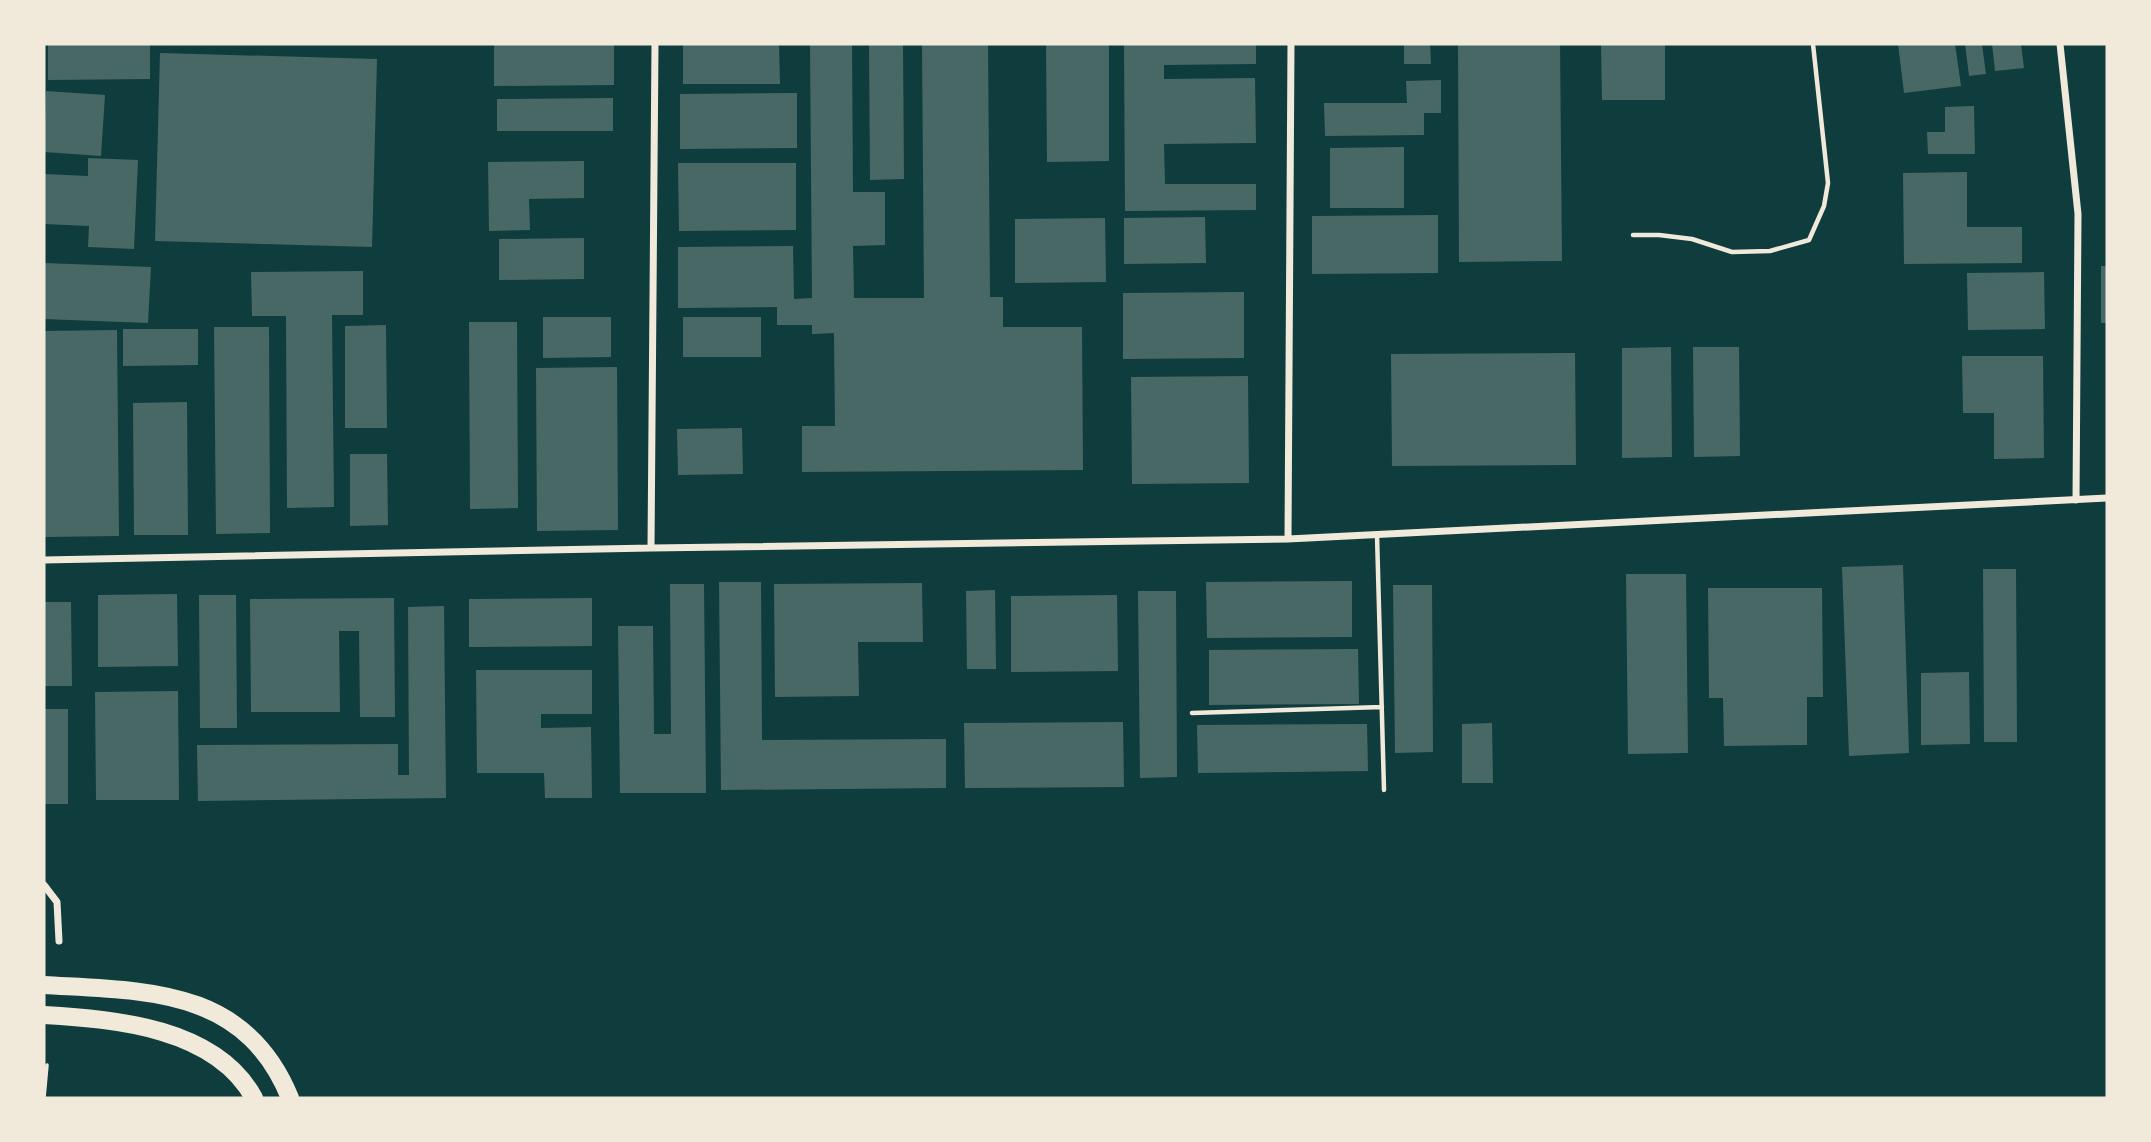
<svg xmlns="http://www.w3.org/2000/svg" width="2151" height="1142" viewBox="0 0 2151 1142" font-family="Arial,sans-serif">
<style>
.building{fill:#486865}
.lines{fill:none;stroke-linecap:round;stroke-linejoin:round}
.path{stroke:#f1e9da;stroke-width:3.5}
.service{stroke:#f1e9da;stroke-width:4.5}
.minor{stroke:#f1e9da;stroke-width:7}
.motorway{stroke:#f1e9da;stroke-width:18}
</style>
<rect width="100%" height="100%" fill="#0f3d3e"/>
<path class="building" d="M 48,44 L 150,44 L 150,79 L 48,80 Z
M 494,44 L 614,44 L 614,85 L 494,86 Z
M 683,44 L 779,44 L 780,84 L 683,84 Z
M 810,44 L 852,44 L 853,192 L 885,192 L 885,245 L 853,246 L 854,298 L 924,298 L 922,44 L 988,44 L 990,297 L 1003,297 L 1003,327 L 1082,327 L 1083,470 L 802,472 L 802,426 L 835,426 L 834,333 L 812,334 L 812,325 L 777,325 L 777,307 L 678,308 L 678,247 L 793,246 L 794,299 L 812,298 Z
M 869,44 L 903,44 L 904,179 L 870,180 Z
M 1046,44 L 1109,44 L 1109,161 L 1047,162 Z
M 1124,44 L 1256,44 L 1256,64 L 1164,65 L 1164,79 L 1255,78 L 1256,143 L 1164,144 L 1165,184 L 1256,184 L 1256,210 L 1125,211 Z
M 1404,44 L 1430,44 L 1431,64 L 1404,64 Z
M 1458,44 L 1560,44 L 1562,261 L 1459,262 Z
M 1601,44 L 1665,44 L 1665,100 L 1602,100 Z
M 1898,44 L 1955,44 L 1961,86 L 1904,93 Z
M 1965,44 L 1982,44 L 1986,74 L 1969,76 Z
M 1992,44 L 2021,44 L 2024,68 L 1995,71 Z
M 160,53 L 377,59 L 372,247 L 155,241 Z
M 1441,80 L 1441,113 L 1424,113 L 1424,135 L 1325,136 L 1324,103 L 1407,103 L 1406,81 Z
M 46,91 L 105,95 L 101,156 L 44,152 Z
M 797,93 L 797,148 L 680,149 L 680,94 Z
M 613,98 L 613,131 L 497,131 L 497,99 Z
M 1974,106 L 1975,154 L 1928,154 L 1927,132 L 1945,132 L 1945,107 Z
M 1404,147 L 1404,208 L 1330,208 L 1330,148 Z
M 88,158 L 138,160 L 134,249 L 88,247 L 89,226 L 44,224 L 44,174 L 88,176 Z
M 584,161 L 584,198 L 529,199 L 530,230 L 489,231 L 488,162 Z
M 678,163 L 796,163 L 796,230 L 679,231 Z
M 1967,172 L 1967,227 L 2022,227 L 2022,263 L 1904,264 L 1903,173 Z
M 1438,215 L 1438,273 L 1312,274 L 1312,216 Z
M 1205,217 L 1206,263 L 1124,264 L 1124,218 Z
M 1105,218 L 1106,282 L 1015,283 L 1015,219 Z
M 584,238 L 584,279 L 499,280 L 499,239 Z
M 44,263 L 151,267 L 148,323 L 44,319 Z
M 2101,266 L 2107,266 L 2107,323 L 2101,323 Z
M 363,271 L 363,315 L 332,315 L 334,507 L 287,508 L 286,316 L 252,316 L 251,272 Z
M 2044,272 L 2045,329 L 1968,330 L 1967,273 Z
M 1244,292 L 1244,358 L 1123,359 L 1123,293 Z
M 543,317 L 611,317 L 611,357 L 543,358 Z
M 683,317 L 761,317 L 761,357 L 683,357 Z
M 469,322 L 517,322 L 518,508 L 470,509 Z
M 386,325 L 387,428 L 345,428 L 345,326 Z
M 214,327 L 269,327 L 270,533 L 216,534 Z
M 123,329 L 198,329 L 198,365 L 123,366 Z
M 117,330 L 119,536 L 44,537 L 44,331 Z
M 1671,347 L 1672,457 L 1622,458 L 1622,348 Z
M 1693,347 L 1739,347 L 1740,456 L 1694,457 Z
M 1575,353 L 1576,465 L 1392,466 L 1391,354 Z
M 1962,356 L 2043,356 L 2044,458 L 1994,459 L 1994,413 L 1963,413 Z
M 617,367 L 618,530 L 537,531 L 536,368 Z
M 1248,376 L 1249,483 L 1132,484 L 1131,377 Z
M 187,402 L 188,535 L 134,535 L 133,403 Z
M 742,428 L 743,474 L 678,475 L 677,429 Z
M 350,454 L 387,454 L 388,525 L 350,526 Z
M 1903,565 L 1909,753 L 1849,756 L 1842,567 Z
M 1983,569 L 2016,569 L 2017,742 L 1984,742 Z
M 1626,574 L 1686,574 L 1688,753 L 1628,754 Z
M 1352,581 L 1352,637 L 1207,638 L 1206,582 Z
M 719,582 L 761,582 L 762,740 L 946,739 L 946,788 L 721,790 Z
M 922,583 L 923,642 L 858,642 L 859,696 L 775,697 L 774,584 Z
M 670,584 L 704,584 L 706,793 L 620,793 L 618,626 L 653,626 L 654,734 L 671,734 Z
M 1393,585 L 1432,585 L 1433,752 L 1395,753 Z
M 1708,588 L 1822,588 L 1823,697 L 1807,697 L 1807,745 L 1724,746 L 1723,698 L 1709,698 Z
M 995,590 L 996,669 L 967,669 L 966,591 Z
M 1138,591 L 1176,591 L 1177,777 L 1140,778 Z
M 177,594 L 178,666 L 98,667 L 98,595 Z
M 199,595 L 236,595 L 237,728 L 200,728 Z
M 1117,595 L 1118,671 L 1011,672 L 1011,596 Z
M 394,598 L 395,717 L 360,717 L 359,631 L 339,631 L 340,712 L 251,712 L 250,599 Z
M 592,598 L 592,646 L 469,647 L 469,599 Z
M 44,602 L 71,602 L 72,686 L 44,686 Z
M 444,606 L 446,798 L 198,801 L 197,745 L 398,744 L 398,775 L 409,775 L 408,607 Z
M 1358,649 L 1359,704 L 1209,705 L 1209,650 Z
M 476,670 L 592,670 L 592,714 L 541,714 L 541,728 L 591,727 L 592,798 L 545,798 L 544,773 L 477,773 Z
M 1969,672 L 1970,744 L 1921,745 L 1921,673 Z
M 178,691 L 179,800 L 96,800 L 95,692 Z
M 44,709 L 68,709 L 68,804 L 44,804 Z
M 1123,722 L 1124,787 L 965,788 L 964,723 Z
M 1492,723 L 1493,783 L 1462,783 L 1462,724 Z
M 1367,724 L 1368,771 L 1198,773 L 1197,725 Z"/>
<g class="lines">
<path class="path" d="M 44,1098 L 47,1065"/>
<path class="service" d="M 1633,235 L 1659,235 L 1692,239 L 1732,252 L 1770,251 L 1809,240 L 1824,206 L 1828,183 L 1813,44
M 1377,535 L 1384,790
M 1192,713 L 1382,707"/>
<path class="minor" d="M 2060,44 L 2078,214 L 2076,500
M 1288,539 L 1291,44
M 651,548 L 655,44
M 44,560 L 651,548 L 1288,539 L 2107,498
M 44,885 L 57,902 L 59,941"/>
<path class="motorway" d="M 44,985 C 146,991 245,987 290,1098
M 44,1015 C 116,1019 216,1028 254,1098"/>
</g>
<rect width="2151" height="1142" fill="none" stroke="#f1e9da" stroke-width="91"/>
</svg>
